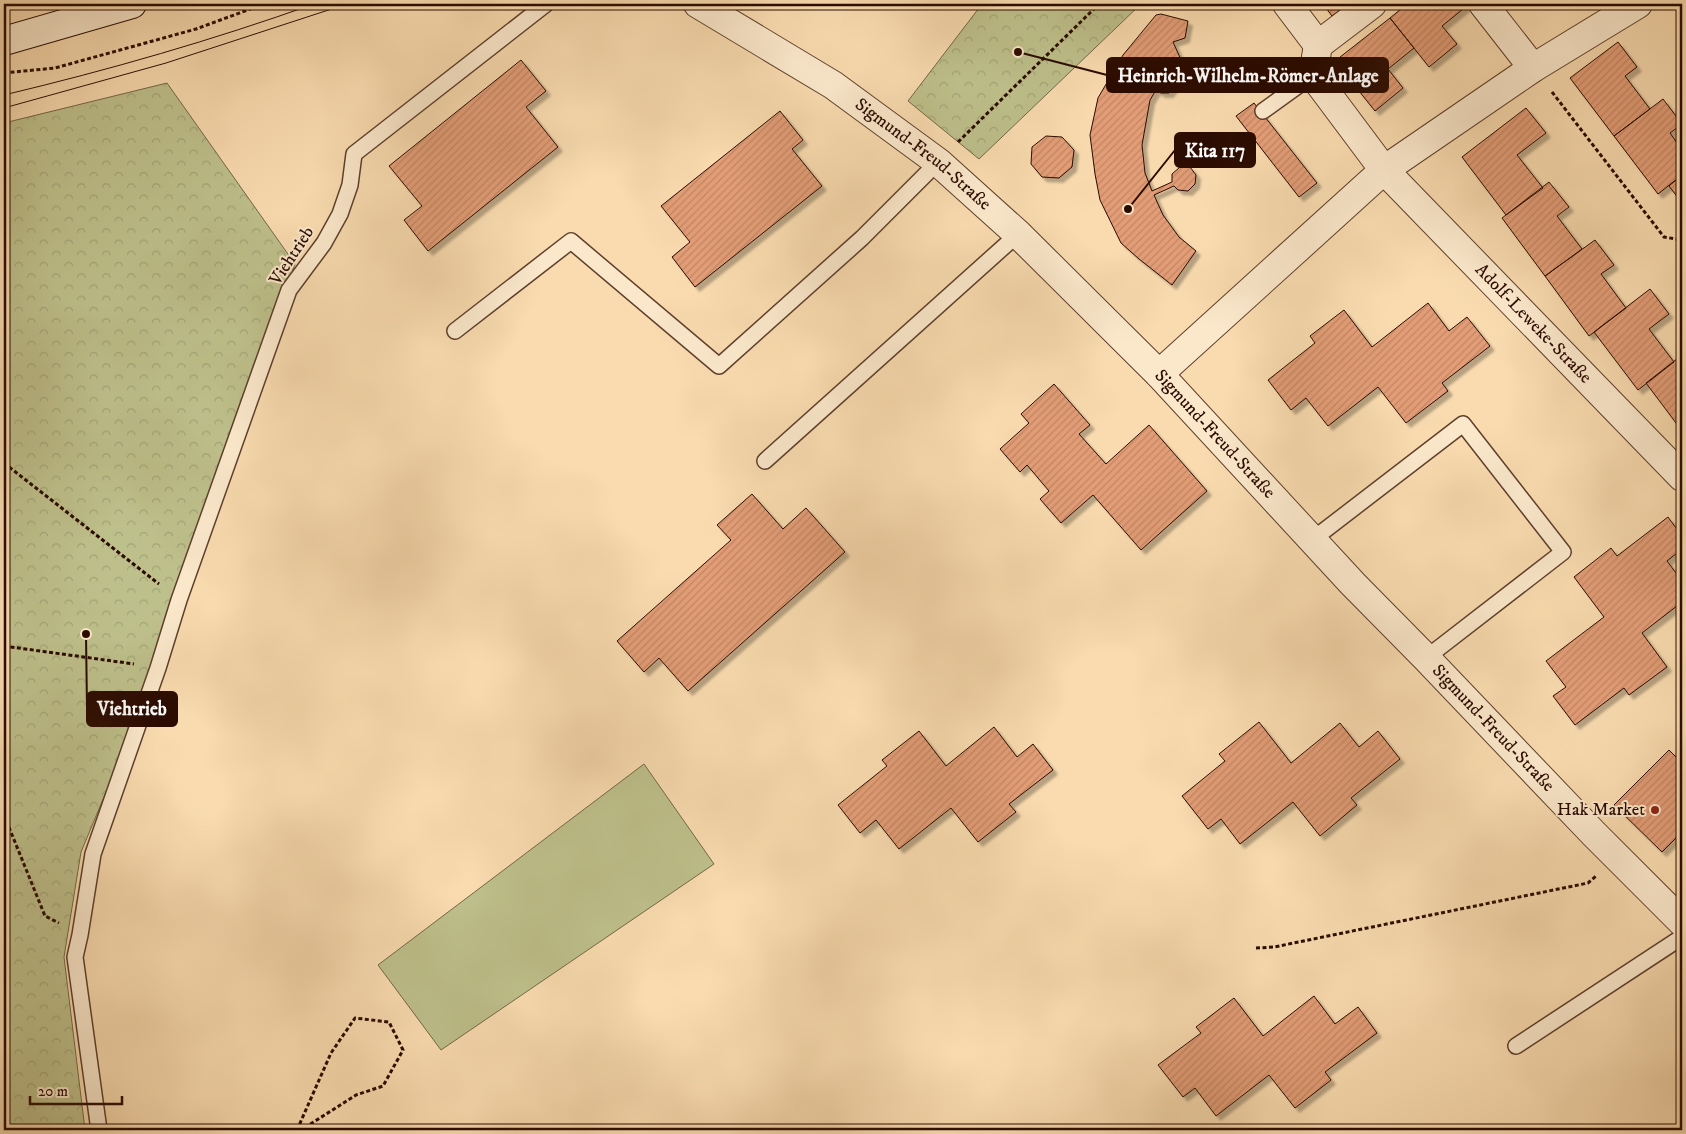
<svg xmlns="http://www.w3.org/2000/svg" width="1686" height="1134" viewBox="0 0 1686 1134" font-family="'IM FELL DW Pica',serif">
<style>
.forest{fill:url(#forest-crowns);stroke:#746646}
.garden{fill:#bec08b;stroke:#746646}
.building{fill:url(#building-hatch);stroke:#2b0b00;filter:url(#shadow)}
.lines{fill:none;stroke-linecap:round;stroke-linejoin:round}
.service-casing{stroke:#5e3f2c;stroke-width:18}
.minor-casing{stroke:#5e3f2c;stroke-width:30}
.secondary-casing{stroke:#2b0b00;stroke-width:30}
.path{stroke:#2b0b00;stroke-width:3;stroke-dasharray:4 2.5;stroke-linecap:butt}
.service{stroke:#fbe8cb;stroke-width:15}
.minor{stroke:#fbe8cb;stroke-width:28}
.secondary{stroke:#fbe8cb;stroke-width:28}
.tram{stroke:#2b0b00;stroke-width:1}
.poi-dot{fill:#8f2418;stroke:#fbe8cb;stroke-width:2}
.labels{text-anchor:middle;dominant-baseline:central;stroke-width:4;stroke-linejoin:round;paint-order:stroke}
.street-label{font-size:18px;fill:#2b0b00;stroke:#fbe8cb}
.poi-label{font-size:18px;fill:#2b0b00;stroke:#fbe8cb;text-anchor:end}
.leader{fill:none;stroke:#2b0b00;stroke-width:2}
.callout-dot{fill:#2b0b00;stroke:#fbe8cb;stroke-width:2}
.callout{fill:#2b0b00;stroke:#2b0b00;stroke-width:2}
.callout-label{font-size:19px;text-anchor:middle;font-weight:bold;fill:#fff}
</style>
<defs>
<pattern id="forest-crowns" width="20" height="18" patternUnits="userSpaceOnUse" patternTransform="scale(1.25)"><rect width="20" height="18" fill="#bec08b"/><path d="M2 6a3 3 0 1 1 6 0M12 15a3 3 0 1 1 6 0" fill="none" stroke="#a3a476"/></pattern>
<pattern id="building-hatch" width="6" height="6" patternUnits="userSpaceOnUse" patternTransform="scale(1.25)"><rect width="6" height="6" fill="#e29d76"/><path d="M-1 1l2-2M0 6l6-6M5 7l2-2" fill="none" stroke="#c28664"/></pattern>
<filter id="shadow"><feDropShadow dx="4.5" dy="4.5" stdDeviation="1" flood-color="#0004"/></filter>
</defs>
<rect width="100%" height="100%" fill="#f9dbaf"/>
<filter id="stains"><feTurbulence type="fractalNoise" baseFrequency=".004" numOctaves="4"/><feColorMatrix values="0 0 0 0 .2 0 0 0 0 .09 0 0 0 0 .02 0 0 0 .5 -.17"/></filter>
<radialGradient id="worn" r=".72"><stop offset=".6" stop-color="#630" stop-opacity="0"/><stop offset="1" stop-color="#630" stop-opacity=".3"/></radialGradient>
<path class="forest" d="M 982,4 L 1141,4 L 979,159 L 908,101 Z
M 167,83 L 295,264 L 179,600 L 158,668 L 81,852 L 64,957 L 85,1130 L 4,1130 L 4,123 Z"/>
<path class="garden" d="M 644,764 L 714,864 L 441,1050 L 378,965 Z"/>
<path class="building" d="M 1323,4 L 1348,4 L 1332,16 Z
M 1407,4 L 1468,5 L 1442,26 L 1457,44 L 1429,67 L 1390,18 Z
M 1161,14 L 1188,21 L 1185,38 L 1173,42 L 1182,62 L 1169,72 L 1175,79 L 1175,85 L 1169,93 L 1161,93 L 1156,90 L 1150,100 L 1142,145 L 1145,173 L 1152,191 L 1172,182 L 1172,174 L 1180,167 L 1190,167 L 1196,175 L 1195,184 L 1188,191 L 1178,190 L 1174,186 L 1154,195 L 1163,215 L 1179,237 L 1196,251 L 1172,285 L 1139,259 L 1121,243 L 1100,200 L 1095,174 L 1090,135 L 1098,98 L 1123,55 L 1156,15 Z
M 1390,18 L 1414,48 L 1388,69 L 1403,88 L 1375,111 L 1335,61 Z
M 1618,42 L 1637,67 L 1625,76 L 1650,109 L 1614,136 L 1570,78 Z
M 521,60 L 546,91 L 526,107 L 558,147 L 428,251 L 404,220 L 422,206 L 389,166 Z
M 1663,99 L 1682,124 L 1670,133 L 1682,150 L 1682,175 L 1658,194 L 1614,136 Z
M 1254,103 L 1317,183 L 1299,197 L 1236,116 Z
M 1526,108 L 1546,133 L 1517,155 L 1543,188 L 1506,215 L 1462,157 Z
M 780,111 L 803,140 L 792,149 L 822,186 L 695,287 L 672,257 L 690,242 L 661,206 Z
M 1046,136 L 1062,137 L 1074,150 L 1072,167 L 1059,178 L 1042,177 L 1031,164 L 1032,147 Z
M 1682,175 L 1682,203 L 1669,186 Z
M 1549,182 L 1569,207 L 1557,216 L 1582,249 L 1545,276 L 1502,218 Z
M 1595,240 L 1614,265 L 1601,274 L 1626,308 L 1589,336 L 1545,276 Z
M 1650,289 L 1669,314 L 1649,329 L 1674,362 L 1638,390 L 1594,332 Z
M 1428,303 L 1449,331 L 1467,317 L 1490,346 L 1442,383 L 1448,391 L 1406,423 L 1378,387 L 1328,426 L 1306,398 L 1291,410 L 1268,380 L 1315,343 L 1310,336 L 1344,310 L 1372,347 Z
M 1682,355 L 1682,431 L 1646,383 Z
M 1054,384 L 1090,425 L 1079,434 L 1106,464 L 1149,425 L 1207,491 L 1141,550 L 1093,495 L 1061,523 L 1040,499 L 1049,491 L 1027,465 L 1020,472 L 1000,449 L 1029,423 L 1021,414 Z
M 752,494 L 783,529 L 806,508 L 845,552 L 688,691 L 659,658 L 644,672 L 617,641 L 731,540 L 717,525 Z
M 1668,517 L 1682,536 L 1682,549 L 1667,561 L 1682,581 L 1682,602 L 1642,633 L 1667,667 L 1629,695 L 1624,688 L 1575,725 L 1553,696 L 1566,687 L 1546,661 L 1604,617 L 1574,577 L 1611,548 L 1617,556 Z
M 1259,722 L 1291,763 L 1340,723 L 1359,747 L 1378,731 L 1400,759 L 1351,798 L 1357,805 L 1320,836 L 1293,802 L 1240,844 L 1221,819 L 1208,829 L 1182,796 L 1225,761 L 1219,754 Z
M 994,727 L 1017,757 L 1033,744 L 1053,770 L 1009,804 L 1016,812 L 978,842 L 951,808 L 899,849 L 876,820 L 860,833 L 838,805 L 887,766 L 882,760 L 919,731 L 946,766 Z
M 1669,750 L 1682,763 L 1682,832 L 1662,852 L 1614,805 Z
M 1314,996 L 1335,1024 L 1358,1007 L 1377,1033 L 1325,1072 L 1331,1080 L 1295,1108 L 1269,1075 L 1216,1116 L 1195,1088 L 1183,1097 L 1158,1065 L 1201,1033 L 1196,1027 L 1234,998 L 1263,1036 Z"/>
<g class="lines">
<g class="service-casing">
<path id="service" d="M 1263,111 L 1313,75
M 455,331 L 571,241 L 719,366 L 862,238 L 938,162
M 765,461 L 1018,234
M 1312,540 L 1463,424 L 1563,552 L 1426,658
M 1516,1046 L 1682,937
M 99,1130 L 75,957 L 80,935 L 93,854 L 158,668 L 179,600 L 289,290 L 324,243 L 340,214 L 350,185 L 354,154 L 546,4"/>
</g>
<g class="minor-casing">
<g id="minor">
<path id="s1" d="M 698,4 L 833,85 L 938,162 L 1018,234 L 1159,374 L 1353,584 L 1426,658 L 1594,834 L 1682,922"/>
<path d="M 1287,4 L 1318,45"/>
<path id="s2" d="M 1372,4 L 1318,45 L 1313,75 L 1384,170 L 1682,477"/>
<path d="M 1483,4 L 1533,68"/>
<path d="M 1159,374 L 1384,170 L 1533,68 L 1638,4"/>
</g>
</g>
<g class="secondary-casing">
<path id="secondary" d="M 4,41 L 132,4"/>
</g>
<path class="path" d="M 4,73 L 55,68 L 196,29 L 264,4
M 1552,92 L 1664,237 L 1682,240
M 958,142 L 1099,4
M 4,463 L 159,584
M 4,646 L 134,664
M 4,815 L 45,916 L 59,923
M 1256,948 L 1274,947 L 1588,883 L 1596,876
M 297,1130 L 331,1053 L 355,1018 L 389,1022 L 403,1050 L 383,1086 L 356,1095 L 301,1130"/>
<use href="#service" class="service"/>
<use href="#minor" class="minor"/>
<use href="#secondary" class="secondary"/>
<path class="tram" d="M 4,95 C 109,70 213,40 314,4
M 4,108 L 166,63 L 347,4"/>
</g>
<circle class="poi-dot" cx="1655" cy="810" r="5"/>
<g class="labels">
<g class="street-label">
<text stroke="none"><textPath href="#s1" startOffset="271">Sigmund-Freud-Straße</textPath></text>
<text transform="translate(292 256) rotate(-57)">Viehtrieb</text>
<text stroke="none"><textPath href="#s2" startOffset="431">Adolf-Leweke-Straße</textPath></text>
<text stroke="none"><textPath href="#s1" startOffset="676">Sigmund-Freud-Straße</textPath></text>
<text stroke="none"><textPath href="#s1" startOffset="1081">Sigmund-Freud-Straße</textPath></text>
</g>
<g class="poi-label">
<text x="1645" y="810">Hak Market</text>
</g>
</g>
<path class="leader" d="M1018 52L1107 75M1128 209L1175 150M86 634L87 709"/>
<g class="callout-dot">
<circle cx="1018" cy="52" r="5"/>
<circle cx="1128" cy="209" r="5"/>
<circle cx="86" cy="634" r="5"/>
</g>
<g class="callout">
<rect x="1107" y="58" width="281" height="34" rx="5"/>
<rect x="1175" y="133" width="80" height="34" rx="5"/>
<rect x="87" y="692" width="90" height="34" rx="5"/>
</g>
<g class="callout-label">
<text x="1248" y="82">Heinrich-Wilhelm-Römer-Anlage</text>
<text x="1215" y="157">Kita 117</text>
<text x="132" y="715">Viehtrieb</text>
</g>
<rect width="1686" height="1134" fill="none" stroke="#f9dbaf" stroke-width="20"/>
<rect x="5" y="5" width="1676" height="1124" fill="none" stroke="#2b0b00" stroke-width="2.5"/>
<rect x="10" y="10" width="1666" height="1114" fill="none" stroke="#2b0b00"/>
<path d="M30 1096v8h92v-8" fill="none" stroke="#2b0b00" stroke-width="2.5"/>
<text x="38" y="1096" font-size="15" fill="#2b0b00" stroke="#fbe8cb" stroke-width="4" paint-order="stroke">20 m</text>
<rect width="100%" height="100%" filter="url(#stains)"/>
<rect width="100%" height="100%" fill="url(#worn)"/>
</svg>
